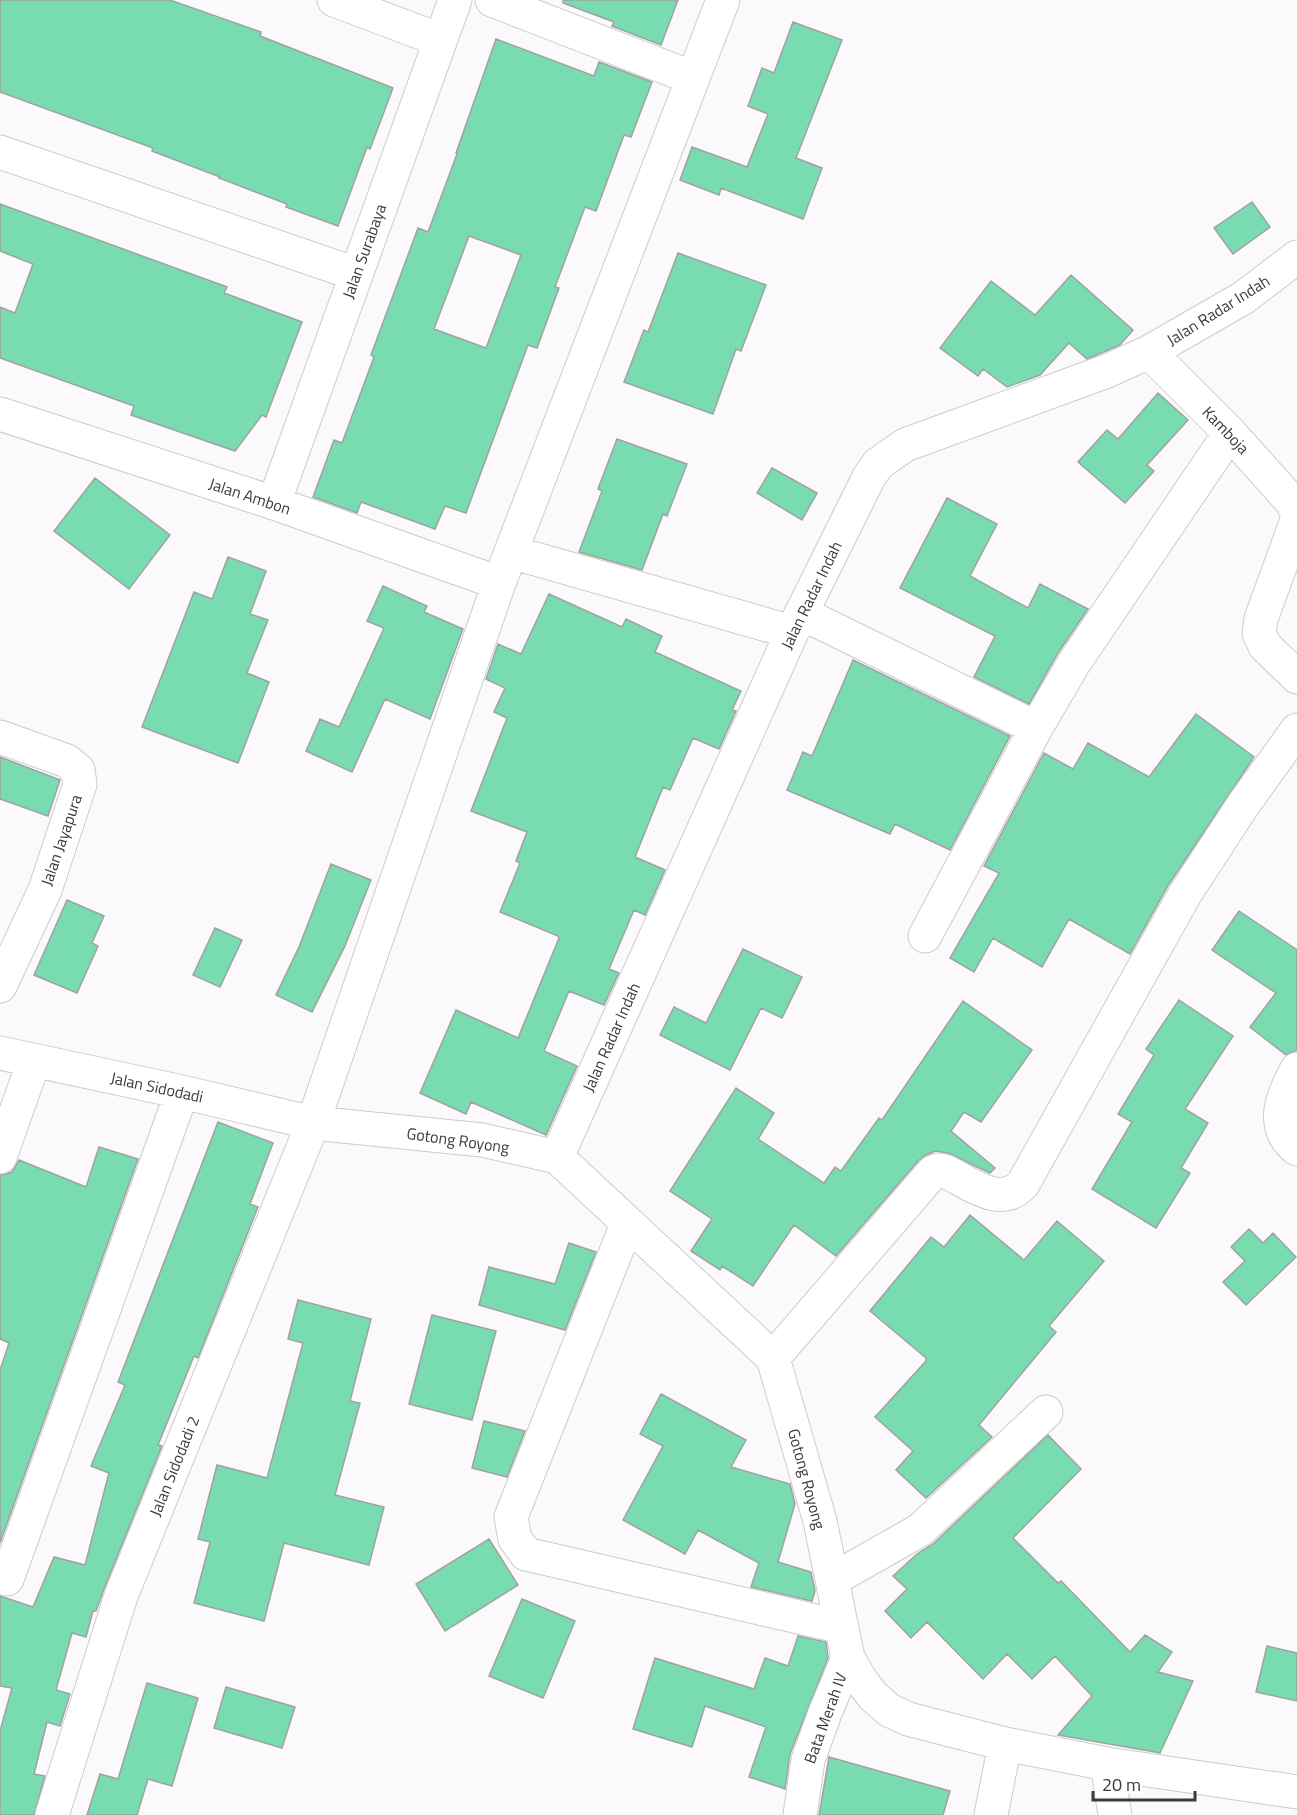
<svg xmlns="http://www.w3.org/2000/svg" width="1297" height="1815" viewBox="0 0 1297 1815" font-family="'Titillium Web',sans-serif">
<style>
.building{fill:#79dcb1;stroke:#9fa2a0;stroke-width:1.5;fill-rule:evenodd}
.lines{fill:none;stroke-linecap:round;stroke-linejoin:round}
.minor-casing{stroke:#cdcbcd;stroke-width:35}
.minor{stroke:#fff;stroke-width:33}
.labels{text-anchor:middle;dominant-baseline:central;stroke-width:4.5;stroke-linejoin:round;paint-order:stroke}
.street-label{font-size:16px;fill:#3c3a3c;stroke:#fff}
</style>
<rect width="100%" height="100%" fill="#fcf9fc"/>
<path class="building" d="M 0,0 L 170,0 L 261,32 L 260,36 L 393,88 L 370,149 L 367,147 L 338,226 L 286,207 L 287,204 L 219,178 L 220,177 L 152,151 L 153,148 L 0,92 Z
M 563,0 L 678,0 L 661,45 L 612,26 L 614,22 L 563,3 Z
M 793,22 L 842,40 L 796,158 L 822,168 L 803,219 L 721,188 L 719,195 L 680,180 L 692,147 L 747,167 L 768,114 L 748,106 L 762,68 L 774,73 Z
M 496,39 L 594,76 L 599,62 L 652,82 L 631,137 L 624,135 L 596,211 L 585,207 L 555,287 L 559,288 L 537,348 L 528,345 L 466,513 L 445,506 L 435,529 L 361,502 L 357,513 L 313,497 L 334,440 L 342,443 L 374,357 L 371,355 L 418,228 L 428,232 L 457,154 L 456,153 ZM 469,236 L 521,255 L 486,348 L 434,329 Z
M 1252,202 L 1270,227 L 1233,254 L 1214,228 Z
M 0,204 L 227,287 L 224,293 L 302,322 L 266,417 L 262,415 L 235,451 L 131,415 L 134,406 L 0,358 L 0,307 L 15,313 L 33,264 L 0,251 Z
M 678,253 L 766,285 L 741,351 L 736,349 L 713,414 L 624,382 L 644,330 L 648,332 Z
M 1071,275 L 1133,330 L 1120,345 L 1087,359 L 1069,343 L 1040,375 L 1007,387 L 983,369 L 978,376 L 940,348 L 991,281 L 1035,315 Z
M 1158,393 L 1188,420 L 1147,465 L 1154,471 L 1125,503 L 1078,462 L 1107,430 L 1118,439 Z
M 617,439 L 687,464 L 667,516 L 663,514 L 642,570 L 579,552 L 602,491 L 598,489 Z
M 772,468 L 817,493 L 802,520 L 757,493 Z
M 95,478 L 170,535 L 129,589 L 54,531 Z
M 947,498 L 997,524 L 970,576 L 1028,608 L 1040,584 L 1088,609 L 1058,653 L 1029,704 L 974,677 L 995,636 L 900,588 Z
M 228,557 L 266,571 L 250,614 L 268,620 L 247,673 L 269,682 L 238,763 L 142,727 L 194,592 L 212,599 Z
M 383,586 L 427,606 L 424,612 L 463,629 L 430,719 L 385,699 L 352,772 L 306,751 L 320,719 L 339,727 L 384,628 L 367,621 Z
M 549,594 L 622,627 L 626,619 L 662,636 L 655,652 L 741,691 L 732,710 L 736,711 L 719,749 L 693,738 L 670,790 L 663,787 L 635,857 L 665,870 L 645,915 L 634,910 L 609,969 L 619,973 L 604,1005 L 569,991 L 544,1051 L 577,1066 L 546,1135 L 471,1102 L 466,1114 L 420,1093 L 456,1010 L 518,1038 L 559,938 L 558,936 L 500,912 L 520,863 L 516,861 L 527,832 L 471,811 L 507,718 L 494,712 L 505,688 L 486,679 L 498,644 L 521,654 Z
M 853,660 L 1010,736 L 950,850 L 895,824 L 890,834 L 787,790 L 803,752 L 812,756 Z
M 1196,714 L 1254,757 L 1169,884 L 1130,954 L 1069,919 L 1042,967 L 993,938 L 974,972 L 950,958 L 999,873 L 984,866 L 1044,753 L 1073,769 L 1088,743 L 1149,777 Z
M 0,757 L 60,780 L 48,816 L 0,799 Z
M 331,864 L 371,880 L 345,946 L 312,1012 L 276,995 L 299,947 Z
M 67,900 L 104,916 L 92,943 L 98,946 L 77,993 L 34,975 Z
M 1239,911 L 1297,950 L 1297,1050 L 1286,1055 L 1250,1027 L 1276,993 L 1212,950 Z
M 215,928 L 242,940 L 220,987 L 193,975 Z
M 743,949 L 802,977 L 782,1018 L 761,1008 L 730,1070 L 660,1035 L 674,1007 L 706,1023 Z
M 1179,1000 L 1233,1036 L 1185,1109 L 1208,1123 L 1181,1168 L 1190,1173 L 1156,1228 L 1092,1189 L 1132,1122 L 1118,1114 L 1154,1055 L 1146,1049 Z
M 963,1001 L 1032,1050 L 981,1122 L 964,1112 L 951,1131 L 995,1168 L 990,1173 L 948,1153 L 935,1151 L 926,1155 L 919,1160 L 836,1256 L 794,1225 L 753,1286 L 722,1266 L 720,1270 L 691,1251 L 712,1219 L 670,1191 L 736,1088 L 774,1113 L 758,1139 L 824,1183 L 835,1167 L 841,1171 L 879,1118 L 882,1120 Z
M 218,1122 L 273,1143 L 250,1204 L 258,1207 L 198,1358 L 194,1356 L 158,1445 L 162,1446 L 104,1589 L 96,1611 L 93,1611 L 86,1637 L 72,1633 L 56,1690 L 70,1694 L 60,1726 L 47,1722 L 34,1774 L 45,1776 L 34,1815 L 0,1815 L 0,1731 L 12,1688 L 0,1686 L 0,1596 L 33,1607 L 54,1557 L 85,1565 L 109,1473 L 91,1466 L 125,1385 L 118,1382 Z
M 99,1147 L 138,1159 L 0,1543 L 0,1370 L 9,1343 L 0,1339 L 0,1175 L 12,1172 L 19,1160 L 86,1187 Z
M 970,1215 L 1024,1260 L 1057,1221 L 1104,1261 L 1049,1326 L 1056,1332 L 979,1425 L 992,1437 L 926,1498 L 896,1470 L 913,1451 L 875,1417 L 926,1361 L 926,1358 L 870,1311 L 931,1237 L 944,1247 Z
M 1249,1229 L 1263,1243 L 1273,1233 L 1296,1257 L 1246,1305 L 1223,1282 L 1245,1261 L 1231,1247 Z
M 569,1243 L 596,1252 L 565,1330 L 479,1305 L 489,1267 L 555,1284 Z
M 298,1300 L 371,1319 L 350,1401 L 360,1403 L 335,1495 L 384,1507 L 369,1565 L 284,1543 L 264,1621 L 194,1603 L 210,1542 L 198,1539 L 217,1465 L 267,1478 L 303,1343 L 288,1339 Z
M 432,1315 L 496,1331 L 472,1420 L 409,1404 Z
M 661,1394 L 746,1440 L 731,1467 L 790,1484 L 795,1504 L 778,1562 L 811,1572 L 815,1591 L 812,1601 L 751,1587 L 759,1563 L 698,1530 L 685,1554 L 623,1520 L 663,1446 L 640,1434 Z
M 484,1421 L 525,1431 L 507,1477 L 472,1468 Z
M 1048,1435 L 1081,1469 L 1013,1538 L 1058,1583 L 1061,1581 L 1130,1652 L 1145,1635 L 1172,1652 L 1158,1672 L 1193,1681 L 1160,1753 L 1058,1735 L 1092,1696 L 1055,1656 L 1032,1679 L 1007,1654 L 983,1679 L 927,1622 L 911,1638 L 885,1611 L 907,1589 L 893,1576 L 917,1554 L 933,1544 Z
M 489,1539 L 518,1585 L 445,1631 L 416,1584 Z
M 522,1599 L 575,1621 L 543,1698 L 489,1676 Z
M 798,1636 L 826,1642 L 828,1658 L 790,1754 L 785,1789 L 749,1777 L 766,1727 L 705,1706 L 692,1747 L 633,1729 L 655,1658 L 754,1689 L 765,1658 L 788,1666 Z
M 1267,1646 L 1297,1653 L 1297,1701 L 1256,1692 Z
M 147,1683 L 198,1698 L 172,1786 L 148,1779 L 137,1815 L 87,1815 L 100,1774 L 118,1779 Z
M 226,1687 L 295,1707 L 282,1748 L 214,1728 Z
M 829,1757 L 950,1791 L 943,1815 L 819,1815 Z"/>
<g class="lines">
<g class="minor-casing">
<path id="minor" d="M 334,0 L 440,40
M 492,0 L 693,78
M 0,152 L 356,274
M 1149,352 L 1230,433 L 1292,502 L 1297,513
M 0,414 L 274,503 L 499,583
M 274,503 L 455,0
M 1297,520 L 1261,619 L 1259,633 L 1265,646 L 1297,677
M 511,552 L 792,632
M 801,613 L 1036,728
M 0,737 L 67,761 L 78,770 L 80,784 L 45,890 L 0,986
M 925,936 L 1036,728 L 1074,663 L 1230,433
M 0,1053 L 182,1092 L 313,1123 L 482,1140 L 557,1157 L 773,1358 L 820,1521 L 848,1658 L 860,1679 L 873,1696 L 889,1710 L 908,1719 L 1005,1744 L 1107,1764 L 1297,1792
M 1297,1069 C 1282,1096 1269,1127 1297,1149
M 0,1157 L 34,1061
M 557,1157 L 792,632 L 869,477 L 878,464 L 905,445 L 1107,371 L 1149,352 L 1243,298 L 1297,257
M 627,1224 L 511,1517 L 515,1539 L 526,1554 L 842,1627
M 773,1358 L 933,1172 L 938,1170 L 945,1171 C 970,1183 1000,1209 1023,1184 L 1185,894 L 1243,805 L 1297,730
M 7,1579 L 182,1092
M 832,1580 L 920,1530 L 1046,1412
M 1107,1764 L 1115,1815
M 52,1815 L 121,1596 L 313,1123 L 499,583 L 723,0
M 800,1815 L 808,1760 L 825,1713 L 848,1658
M 991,1815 L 1005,1744"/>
</g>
<use href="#minor" class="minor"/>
</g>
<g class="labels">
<g class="street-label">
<text transform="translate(364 251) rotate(-70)">Jalan Surabaya</text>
<text transform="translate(1218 310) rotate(-32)">Jalan Radar Indah</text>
<text transform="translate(1226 430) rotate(46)">Kamboja</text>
<text transform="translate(250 496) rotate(18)">Jalan Ambon</text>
<text transform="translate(811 595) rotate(-64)">Jalan Radar Indah</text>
<text transform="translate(61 840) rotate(-71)">Jalan Jayapura</text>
<text transform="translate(611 1037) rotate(-66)">Jalan Radar Indah</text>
<text transform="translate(157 1087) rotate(12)">Jalan Sidodadi</text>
<text transform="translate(458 1140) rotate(8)">Gotong Royong</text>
<text transform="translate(174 1466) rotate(-68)">Jalan Sidodadi 2</text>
<text transform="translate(807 1479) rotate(75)">Gotong Royong</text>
<text transform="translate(825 1718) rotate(-70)">Bata Merah IV</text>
</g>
</g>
<path d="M1093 1791v9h102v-9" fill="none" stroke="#3c3a3c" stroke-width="3"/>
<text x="1102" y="1791" font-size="18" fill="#3c3a3c" stroke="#ffffff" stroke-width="4.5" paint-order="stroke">20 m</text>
</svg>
